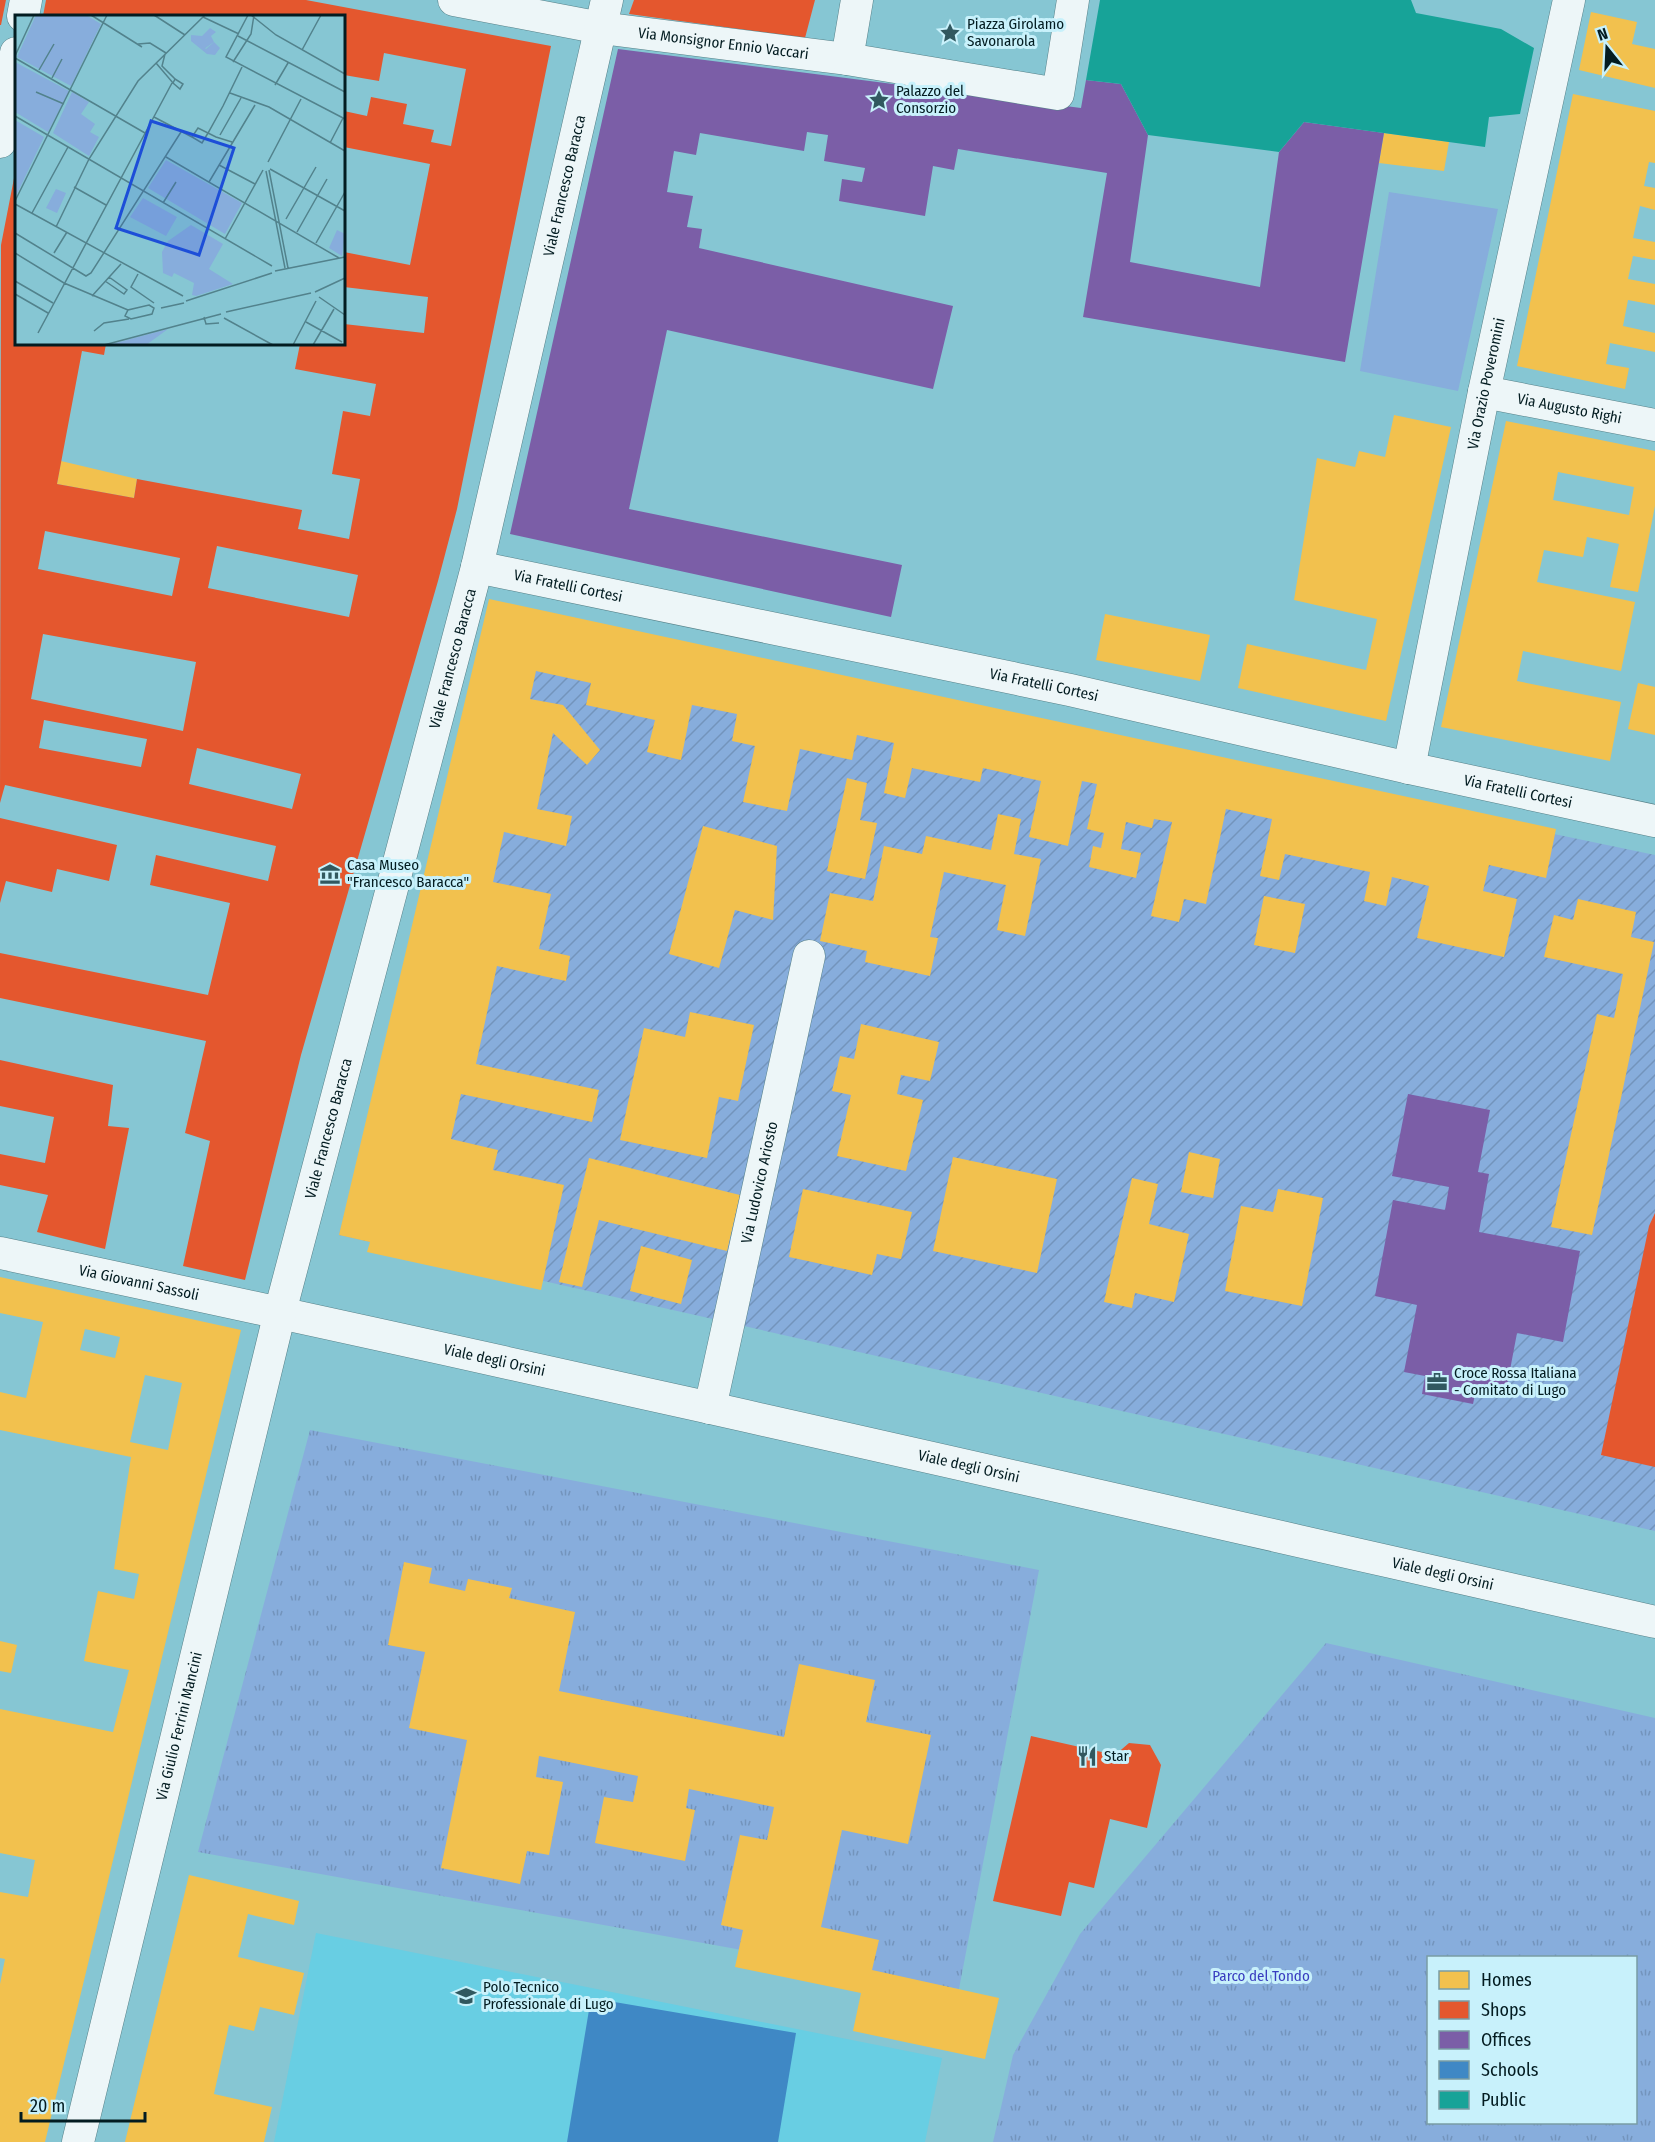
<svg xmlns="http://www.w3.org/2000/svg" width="1655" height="2142" viewBox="0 0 1655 2142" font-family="'Fira Sans Condensed',sans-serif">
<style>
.built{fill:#68cee3}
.park{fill:url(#park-tufts);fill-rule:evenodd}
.garden{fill:url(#garden-furrows)}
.pitch{fill:#87addc}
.homes{fill:#f2c14e;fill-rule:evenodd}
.shops{fill:#e4572e;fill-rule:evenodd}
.offices{fill:#7b5ea7}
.schools{fill:#3f88c5}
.public{fill:#17a398}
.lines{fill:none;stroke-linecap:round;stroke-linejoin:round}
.street-casing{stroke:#568088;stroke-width:33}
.street{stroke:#edf6f8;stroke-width:32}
.labels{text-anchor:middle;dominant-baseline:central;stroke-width:6;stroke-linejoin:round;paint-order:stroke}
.poi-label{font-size:15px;fill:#031c21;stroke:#c8f1fb;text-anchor:start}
.street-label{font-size:15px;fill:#031c21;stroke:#c8f1fb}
.park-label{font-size:15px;fill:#393dbf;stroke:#c8f1fb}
.inset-road{fill:none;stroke:#52828c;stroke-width:1.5}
.view{fill:#1d4ed8;fill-opacity:0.15;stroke:#1d4ed8;stroke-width:3}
.inset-edge{fill:none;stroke:#031c21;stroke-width:3}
</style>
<defs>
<pattern id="park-tufts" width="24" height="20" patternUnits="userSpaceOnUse" patternTransform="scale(1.5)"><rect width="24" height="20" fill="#87addc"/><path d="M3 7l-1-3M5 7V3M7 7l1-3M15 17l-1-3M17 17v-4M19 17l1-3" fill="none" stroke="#7394bc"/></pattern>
<pattern id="garden-furrows" width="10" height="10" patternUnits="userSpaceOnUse" patternTransform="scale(1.5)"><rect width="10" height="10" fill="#87addc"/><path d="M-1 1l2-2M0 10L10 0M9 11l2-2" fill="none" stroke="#7394bc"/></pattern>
</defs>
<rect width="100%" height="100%" fill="#86c6d3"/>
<path class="built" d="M 316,1933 L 942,2058 L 925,2142 L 274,2142 Z"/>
<path class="park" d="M 310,1430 L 1039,1570 L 959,1989 L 198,1852 Z
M 1326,1643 L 1655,1718 L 1655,2142 L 993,2142 L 1013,2055 L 1080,1934 ZM 1428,1958 L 1636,1958 L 1636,2122 L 1428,2122 Z"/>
<path class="garden" d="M 501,614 L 1655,855 L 1655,1531 L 339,1235 Z"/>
<path class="pitch" d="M 1389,192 L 1498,209 L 1458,391 L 1360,371 Z"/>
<path class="homes" d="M 1591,12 L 1637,22 L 1632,44 L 1655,49 L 1655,88 L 1579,70 Z
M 1573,94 L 1655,111 L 1655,163 L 1649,162 L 1644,186 L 1655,188 L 1655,210 L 1640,206 L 1633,238 L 1655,242 L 1655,260 L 1633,256 L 1628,279 L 1655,284 L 1655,305 L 1628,300 L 1623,326 L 1655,333 L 1655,352 L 1610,343 L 1606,364 L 1629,368 L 1625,389 L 1517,366 Z
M 1384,133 L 1449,142 L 1444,171 L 1379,163 Z
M 1394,415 L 1451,427 L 1386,721 L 1238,688 L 1247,644 L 1366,670 L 1377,619 L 1294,600 L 1317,458 L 1355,467 L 1359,451 L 1385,457 Z
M 1506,421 L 1655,451 L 1655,506 L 1638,592 L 1610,587 L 1619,544 L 1587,537 L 1583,557 L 1544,550 L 1537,582 L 1635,602 L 1621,671 L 1523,651 L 1517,681 L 1621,702 L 1610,761 L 1441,727 ZM 1558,472 L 1634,487 L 1629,515 L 1553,500 Z
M 61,461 L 137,479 L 134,498 L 57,484 Z
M 489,599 L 1556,829 L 1546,878 L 1489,865 L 1483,891 L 1517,899 L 1504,957 L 1417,938 L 1429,886 L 1392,877 L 1386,906 L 1364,901 L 1370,872 L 1285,854 L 1279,880 L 1260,876 L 1272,819 L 1226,809 L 1206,904 L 1184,899 L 1179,922 L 1151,916 L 1172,822 L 1154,819 L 1152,828 L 1126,822 L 1121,849 L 1141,853 L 1136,878 L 1089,867 L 1093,846 L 1101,848 L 1104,833 L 1087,829 L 1097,784 L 1082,781 L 1068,846 L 1029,837 L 1041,781 L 983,768 L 980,782 L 912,768 L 905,798 L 884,793 L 894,743 L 857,735 L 852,760 L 800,749 L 787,811 L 743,802 L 755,746 L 732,741 L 737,714 L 692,705 L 681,760 L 647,752 L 655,720 L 586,705 L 591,683 L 536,671 L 530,699 L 563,705 L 600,750 L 587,765 L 553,733 L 537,809 L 572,816 L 566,846 L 504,832 L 493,882 L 551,894 L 539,949 L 570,956 L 566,981 L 497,966 L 476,1064 L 599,1090 L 592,1122 L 461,1094 L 451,1139 L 498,1150 L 493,1170 L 564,1185 L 541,1290 L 367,1252 L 370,1242 L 339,1235 Z
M 1105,614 L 1210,635 L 1200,681 L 1096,660 Z
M 1638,683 L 1655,687 L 1655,735 L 1628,729 Z
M 847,778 L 867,783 L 860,820 L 877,823 L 865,879 L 827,871 Z
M 998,814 L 1021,819 L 1014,854 L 1041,859 L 1025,936 L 997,930 L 1006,885 L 944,872 L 930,937 L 938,938 L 930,976 L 865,962 L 867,951 L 820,941 L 830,893 L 873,901 L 884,846 L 922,854 L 926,836 L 991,850 Z
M 703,826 L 777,846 L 773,920 L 735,910 L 719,968 L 669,954 Z
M 1264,896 L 1305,904 L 1295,953 L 1254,945 Z
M 1578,899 L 1636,912 L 1631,937 L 1654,942 L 1592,1235 L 1551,1227 L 1597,1014 L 1614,1018 L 1623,974 L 1544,957 L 1554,915 L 1573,920 Z
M 690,1012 L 754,1025 L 738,1101 L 719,1097 L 707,1158 L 620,1140 L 644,1028 L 685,1037 Z
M 861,1024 L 939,1042 L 930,1081 L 901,1075 L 897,1094 L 923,1100 L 906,1171 L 837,1156 L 851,1095 L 832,1091 L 840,1056 L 854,1059 Z
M 1189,1152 L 1220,1159 L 1213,1198 L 1181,1192 Z
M 953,1157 L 1057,1179 L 1037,1273 L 933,1251 Z
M 589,1158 L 740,1195 L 727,1251 L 599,1220 L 582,1287 L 559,1282 Z
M 1132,1178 L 1158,1184 L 1149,1224 L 1189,1234 L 1174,1302 L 1135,1293 L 1132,1308 L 1104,1302 Z
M 803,1189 L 912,1212 L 901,1259 L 877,1254 L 872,1275 L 789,1257 Z
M 1278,1189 L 1323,1198 L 1302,1306 L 1225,1291 L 1241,1206 L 1273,1212 Z
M 641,1246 L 692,1260 L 681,1304 L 630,1291 Z
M 0,1277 L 241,1330 L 45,2142 L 0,2142 L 0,1984 L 5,1959 L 0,1958 L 0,1892 L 28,1897 L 35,1860 L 0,1853 L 0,1709 L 113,1732 L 129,1670 L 84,1661 L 98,1591 L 134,1599 L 139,1574 L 114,1569 L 131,1457 L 0,1430 L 0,1392 L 26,1398 L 43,1322 L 0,1313 ZM 85,1329 L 120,1337 L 115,1358 L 80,1350 ZM 145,1375 L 182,1383 L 168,1450 L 130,1442 Z
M 404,1562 L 432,1568 L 429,1583 L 465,1591 L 468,1579 L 512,1588 L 509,1598 L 575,1612 L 559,1691 L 784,1737 L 799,1664 L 875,1680 L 866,1722 L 931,1735 L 908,1844 L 842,1830 L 821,1927 L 879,1940 L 872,1970 L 999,1998 L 985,2059 L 853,2031 L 861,1993 L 735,1967 L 743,1930 L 721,1925 L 740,1835 L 767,1840 L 774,1807 L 689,1789 L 686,1808 L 695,1810 L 685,1861 L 595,1843 L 604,1797 L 633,1802 L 638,1776 L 539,1756 L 536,1777 L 563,1782 L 549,1855 L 527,1851 L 520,1884 L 441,1868 L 467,1740 L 409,1728 L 425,1652 L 388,1645 Z
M 0,1641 L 17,1645 L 11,1673 L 0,1671 Z
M 189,1875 L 299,1901 L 294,1925 L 248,1914 L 238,1957 L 304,1973 L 294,2015 L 260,2007 L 254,2031 L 229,2025 L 214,2094 L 272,2107 L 264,2142 L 125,2142 Z"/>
<path class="shops" d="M 0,0 L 6,0 L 1,25 L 0,25 Z
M 46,0 L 306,0 L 551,46 L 457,509 L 438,581 L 301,1055 L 245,1280 L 183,1266 L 210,1141 L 185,1133 L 206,1041 L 0,998 L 0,953 L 208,995 L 230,903 L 150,885 L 156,855 L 268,881 L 276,846 L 5,785 L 0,803 L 1,245 L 16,168 L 16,344 L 106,344 L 104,355 L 82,351 L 57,484 L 134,498 L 137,479 L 302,510 L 298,529 L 349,539 L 360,479 L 332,474 L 343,411 L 370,416 L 376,384 L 295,369 L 300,344 L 344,344 L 344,324 L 424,333 L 428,297 L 344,287 L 344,252 L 410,265 L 430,164 L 344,147 L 344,111 L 367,116 L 371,97 L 407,104 L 403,124 L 434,130 L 431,142 L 451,146 L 466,69 L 384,53 L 379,81 L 344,75 L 344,16 L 165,16 L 155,15 L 154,16 L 43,16 ZM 45,531 L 180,558 L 172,596 L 38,569 ZM 217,546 L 358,575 L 349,617 L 208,588 ZM 43,634 L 196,662 L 183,731 L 31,699 ZM 44,720 L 147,739 L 141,767 L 39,748 ZM 197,748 L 301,774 L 292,809 L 189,784 Z
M 634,0 L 815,0 L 805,38 L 629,14 Z
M 0,818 L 117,845 L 109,881 L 57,869 L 52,892 L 6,881 L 0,903 Z
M 0,1060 L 113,1085 L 108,1126 L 129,1128 L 105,1249 L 37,1232 L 48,1195 L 0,1185 L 0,1154 L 45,1163 L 54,1117 L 0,1106 Z
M 1655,1213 L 1655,1467 L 1601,1455 L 1649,1226 Z
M 1031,1736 L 1115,1755 L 1129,1743 L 1150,1745 L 1161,1765 L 1147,1828 L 1110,1819 L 1094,1888 L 1069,1882 L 1061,1916 L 993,1901 Z"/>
<path class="offices" d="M 618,49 L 1081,108 L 1086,80 L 1121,84 L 1148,135 L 1130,262 L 1260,287 L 1279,152 L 1304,122 L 1384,133 L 1345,362 L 1083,317 L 1107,173 L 958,149 L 954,170 L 933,166 L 925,216 L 839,201 L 842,179 L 862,182 L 865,168 L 824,161 L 828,135 L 807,132 L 804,151 L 700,133 L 696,155 L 674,151 L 667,192 L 693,196 L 687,227 L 702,229 L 699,248 L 953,306 L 933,389 L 667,330 L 629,509 L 902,565 L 891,617 L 510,534 Z
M 1408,1094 L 1490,1110 L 1478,1172 L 1489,1174 L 1479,1232 L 1580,1251 L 1563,1342 L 1517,1333 L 1506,1391 L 1477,1385 L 1473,1404 L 1422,1394 L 1425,1376 L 1404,1372 L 1417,1305 L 1375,1296 L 1393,1200 L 1445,1210 L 1449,1187 L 1392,1176 Z"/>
<path class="schools" d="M 591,1998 L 796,2033 L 778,2142 L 567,2142 Z"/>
<path class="public" d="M 1100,0 L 1411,0 L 1416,13 L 1501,29 L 1534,48 L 1520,114 L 1489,117 L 1485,147 L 1304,122 L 1279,152 L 1148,135 L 1121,84 L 1086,80 Z"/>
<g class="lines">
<g class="street-casing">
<g id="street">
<path id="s1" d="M 454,0 L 601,28 L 847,59"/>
<path d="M 857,0 L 847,59 L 1058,94 L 1073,0"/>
<path d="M 23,16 L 26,0"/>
<path d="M 0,142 L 16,53"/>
<path id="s2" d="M 1484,392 L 1655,425"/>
<path id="s3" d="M 477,567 L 1070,690 L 1409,768 L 1655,821"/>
<path id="s4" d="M 1409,768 L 1484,392 L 1569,0"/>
<path id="s5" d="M 0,1253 C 553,1370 1104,1497 1655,1622"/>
<path id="s6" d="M 710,1408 L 809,956"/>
<path id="s7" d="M 78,2142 L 280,1312 L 477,567 L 607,0"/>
</g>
</g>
<use href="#street" class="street"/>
</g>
<defs>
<g id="sight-bare" transform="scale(1.62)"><path d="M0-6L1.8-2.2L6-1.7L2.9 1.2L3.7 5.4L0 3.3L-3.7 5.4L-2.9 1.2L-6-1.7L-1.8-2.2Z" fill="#31585f" stroke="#c8f1fb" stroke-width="2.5" paint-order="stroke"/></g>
<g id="museum-bare" transform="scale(1.62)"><path d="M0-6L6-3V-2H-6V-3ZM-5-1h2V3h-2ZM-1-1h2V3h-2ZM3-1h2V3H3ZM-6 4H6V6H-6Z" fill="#31585f" stroke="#c8f1fb" stroke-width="2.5" paint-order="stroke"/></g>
<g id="office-bare" transform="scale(1.62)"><path d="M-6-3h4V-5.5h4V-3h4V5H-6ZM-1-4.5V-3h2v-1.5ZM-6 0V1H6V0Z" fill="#31585f" stroke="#c8f1fb" stroke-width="2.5" paint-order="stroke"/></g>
<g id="restaurant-bare" transform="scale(1.62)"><path d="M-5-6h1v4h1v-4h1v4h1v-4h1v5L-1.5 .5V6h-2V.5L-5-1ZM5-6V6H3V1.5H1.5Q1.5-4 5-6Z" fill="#31585f" stroke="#c8f1fb" stroke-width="2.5" paint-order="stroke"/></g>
<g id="school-bare" transform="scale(1.62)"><path d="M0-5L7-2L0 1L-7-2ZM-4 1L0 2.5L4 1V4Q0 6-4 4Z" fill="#31585f" stroke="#c8f1fb" stroke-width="2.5" paint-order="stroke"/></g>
</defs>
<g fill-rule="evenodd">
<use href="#sight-bare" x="950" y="33"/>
<use href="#sight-bare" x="879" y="100"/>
<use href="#museum-bare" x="330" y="874"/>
<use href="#office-bare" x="1437" y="1382"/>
<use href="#restaurant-bare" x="1087" y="1756"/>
<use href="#school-bare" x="466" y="1996"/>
</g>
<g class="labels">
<g class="poi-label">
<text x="967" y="24">Piazza Girolamo<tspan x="967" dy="17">Savonarola</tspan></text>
<text x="896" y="91">Palazzo del<tspan x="896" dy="17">Consorzio</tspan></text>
<text x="347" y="865">Casa Museo<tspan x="347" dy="17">"Francesco Baracca"</tspan></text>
<text x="1454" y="1373">Croce Rossa Italiana<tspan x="1454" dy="17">- Comitato di Lugo</tspan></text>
<text x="1104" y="1756">Star</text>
<text x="483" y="1987">Polo Tecnico<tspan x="483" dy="17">Professionale di Lugo</tspan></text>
</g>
<g class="street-label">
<text stroke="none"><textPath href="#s1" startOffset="273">Via Monsignor Ennio Vaccari</textPath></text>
<text stroke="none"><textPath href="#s7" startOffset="2016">Viale Francesco Baracca</textPath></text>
<text stroke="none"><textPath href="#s4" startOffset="392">Via Orazio Poveromini</textPath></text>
<text stroke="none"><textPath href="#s2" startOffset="87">Via Augusto Righi</textPath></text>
<text stroke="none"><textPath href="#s3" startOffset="93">Via Fratelli Cortesi</textPath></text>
<text stroke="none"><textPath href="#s7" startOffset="1530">Viale Francesco Baracca</textPath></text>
<text stroke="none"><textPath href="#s3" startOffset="579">Via Fratelli Cortesi</textPath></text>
<text stroke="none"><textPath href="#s3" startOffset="1065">Via Fratelli Cortesi</textPath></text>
<text stroke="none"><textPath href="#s7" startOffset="1044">Viale Francesco Baracca</textPath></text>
<text stroke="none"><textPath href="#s6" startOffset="231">Via Ludovico Ariosto</textPath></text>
<text stroke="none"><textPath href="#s5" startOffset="142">Via Giovanni Sassoli</textPath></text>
<text stroke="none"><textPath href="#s5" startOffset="506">Viale degli Orsini</textPath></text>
<text stroke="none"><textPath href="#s5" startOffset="992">Viale degli Orsini</textPath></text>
<text stroke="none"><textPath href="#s5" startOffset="1478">Viale degli Orsini</textPath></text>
<text stroke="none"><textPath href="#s7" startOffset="428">Via Giulio Ferrini Mancini</textPath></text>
</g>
<g class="park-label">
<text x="1261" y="1976">Parco del Tondo</text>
</g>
</g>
<g transform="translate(15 15)">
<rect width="330" height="330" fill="#86c6d3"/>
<path d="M 176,20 L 191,34 L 199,27 L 205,33 L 200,40 L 192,39 L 176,26 ZM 41,174 L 51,178 L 42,198 L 31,193 ZM 153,314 L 131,330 L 93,330 Z" fill="#87addc"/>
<path d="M 195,13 L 201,17 L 196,21 L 199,27 L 189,34 L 176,20 L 187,21 ZM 128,183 L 162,202 L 151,221 L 115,202 ZM 176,210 L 208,229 L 194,254 L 218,269 L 181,281 L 177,280 L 179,268 L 159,258 L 157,262 L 148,258 L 147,237 L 153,226 ZM 322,215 L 330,219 L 327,241 L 314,233 Z" fill="#87addc"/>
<path d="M 21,0 L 71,0 L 86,9 L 56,71 L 2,42 ZM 0,47 L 54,76 L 33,117 L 0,97 ZM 57,77 L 74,87 L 66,99 L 80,109 L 75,117 L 84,122 L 74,141 L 38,118 ZM 0,105 L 29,122 L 0,183 ZM 151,145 L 227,188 L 210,219 L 133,173 Z" fill="#87addc"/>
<path class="inset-road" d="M 76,0 L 127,32M 139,0 L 170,20M 233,0 L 211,42 L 330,104M 236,0 L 261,20 L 330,59M 188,2 L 224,19M 223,21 L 330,77M 123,29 L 135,28 L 151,38M 287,35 L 306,0M 0,41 L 19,0M 0,43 L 130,118M 218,47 L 236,19 L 239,0M 141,48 L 158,68 L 160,64 L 147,51 L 150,39M 24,55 L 39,29M 37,63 L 47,44M 158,68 L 165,74 L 168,69 L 160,64M 260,70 L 273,48M 21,77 L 49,89M 215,78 L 254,92 L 330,136M 0,101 L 257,251M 139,102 L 177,122M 205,120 L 226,83M 217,127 L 201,122 L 183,113 L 177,122 L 187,128 L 193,118 L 208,91 L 227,52M 315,128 L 328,103M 151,142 L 324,243M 253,147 L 286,84M 204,150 L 240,169M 255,154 L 330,196M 254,155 L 273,253M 251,156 L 270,253M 194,167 L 240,90M 59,172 L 91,190M 0,186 L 92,0M 148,188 L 161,167M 0,189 L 168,281M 17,198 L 53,132M 271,204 L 301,152M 41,212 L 74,144 L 123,66 L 190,0M 282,217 L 312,164M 0,218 L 71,261 L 76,258 L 166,117M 210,224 L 248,155M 301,228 L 330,177M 0,238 L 49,268 L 113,295M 39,238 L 52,217M 260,256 L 330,242M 123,259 L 116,272 L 139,288M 0,266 L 38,288M 90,266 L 109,279 L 112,275 L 94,262M 300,277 L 330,263M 0,279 L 33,298M 77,281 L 106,249M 304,282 L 330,300M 171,286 L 257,258M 134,290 L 139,293 L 137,299 L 116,304 L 110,301 L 113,295 ZM 146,293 L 169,288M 211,297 L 296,278M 189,302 L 191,309 L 204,308M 209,303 L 258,330M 291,307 L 327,327M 79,316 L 89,308 L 114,304M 23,318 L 157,68M 89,330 L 206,299M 278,330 L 301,286M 298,330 L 319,294"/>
<path class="view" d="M 136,106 L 219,133 L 184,240 L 101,213 Z"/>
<rect width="330" height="330" class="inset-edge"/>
</g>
<rect x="1427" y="1956" width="210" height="168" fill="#c8f1fb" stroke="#799ca4" stroke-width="1.5"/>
<rect x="1439" y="1971" width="30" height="18" fill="#f2c14e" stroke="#799ca4" stroke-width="1.5"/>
<text x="1481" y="1986" font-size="18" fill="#031c21">Homes</text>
<rect x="1439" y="2001" width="30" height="18" fill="#e4572e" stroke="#799ca4" stroke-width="1.5"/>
<text x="1481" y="2016" font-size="18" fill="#031c21">Shops</text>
<rect x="1439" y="2031" width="30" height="18" fill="#7b5ea7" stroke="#799ca4" stroke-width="1.5"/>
<text x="1481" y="2046" font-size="18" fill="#031c21">Offices</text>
<rect x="1439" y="2061" width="30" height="18" fill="#3f88c5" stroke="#799ca4" stroke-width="1.5"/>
<text x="1481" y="2076" font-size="18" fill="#031c21">Schools</text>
<rect x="1439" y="2091" width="30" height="18" fill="#17a398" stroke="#799ca4" stroke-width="1.5"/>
<text x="1481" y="2106" font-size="18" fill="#031c21">Public</text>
<g transform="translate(1607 48) rotate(342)" stroke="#c8f1fb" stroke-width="4.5" paint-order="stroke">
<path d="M0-4.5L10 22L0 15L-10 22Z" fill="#031c21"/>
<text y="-9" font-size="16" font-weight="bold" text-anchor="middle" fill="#031c21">N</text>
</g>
<path d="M21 2112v9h124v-9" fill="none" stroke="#031c21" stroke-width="3"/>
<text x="30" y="2112" font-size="18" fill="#031c21" stroke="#c8f1fb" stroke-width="4.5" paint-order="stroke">20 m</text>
</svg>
